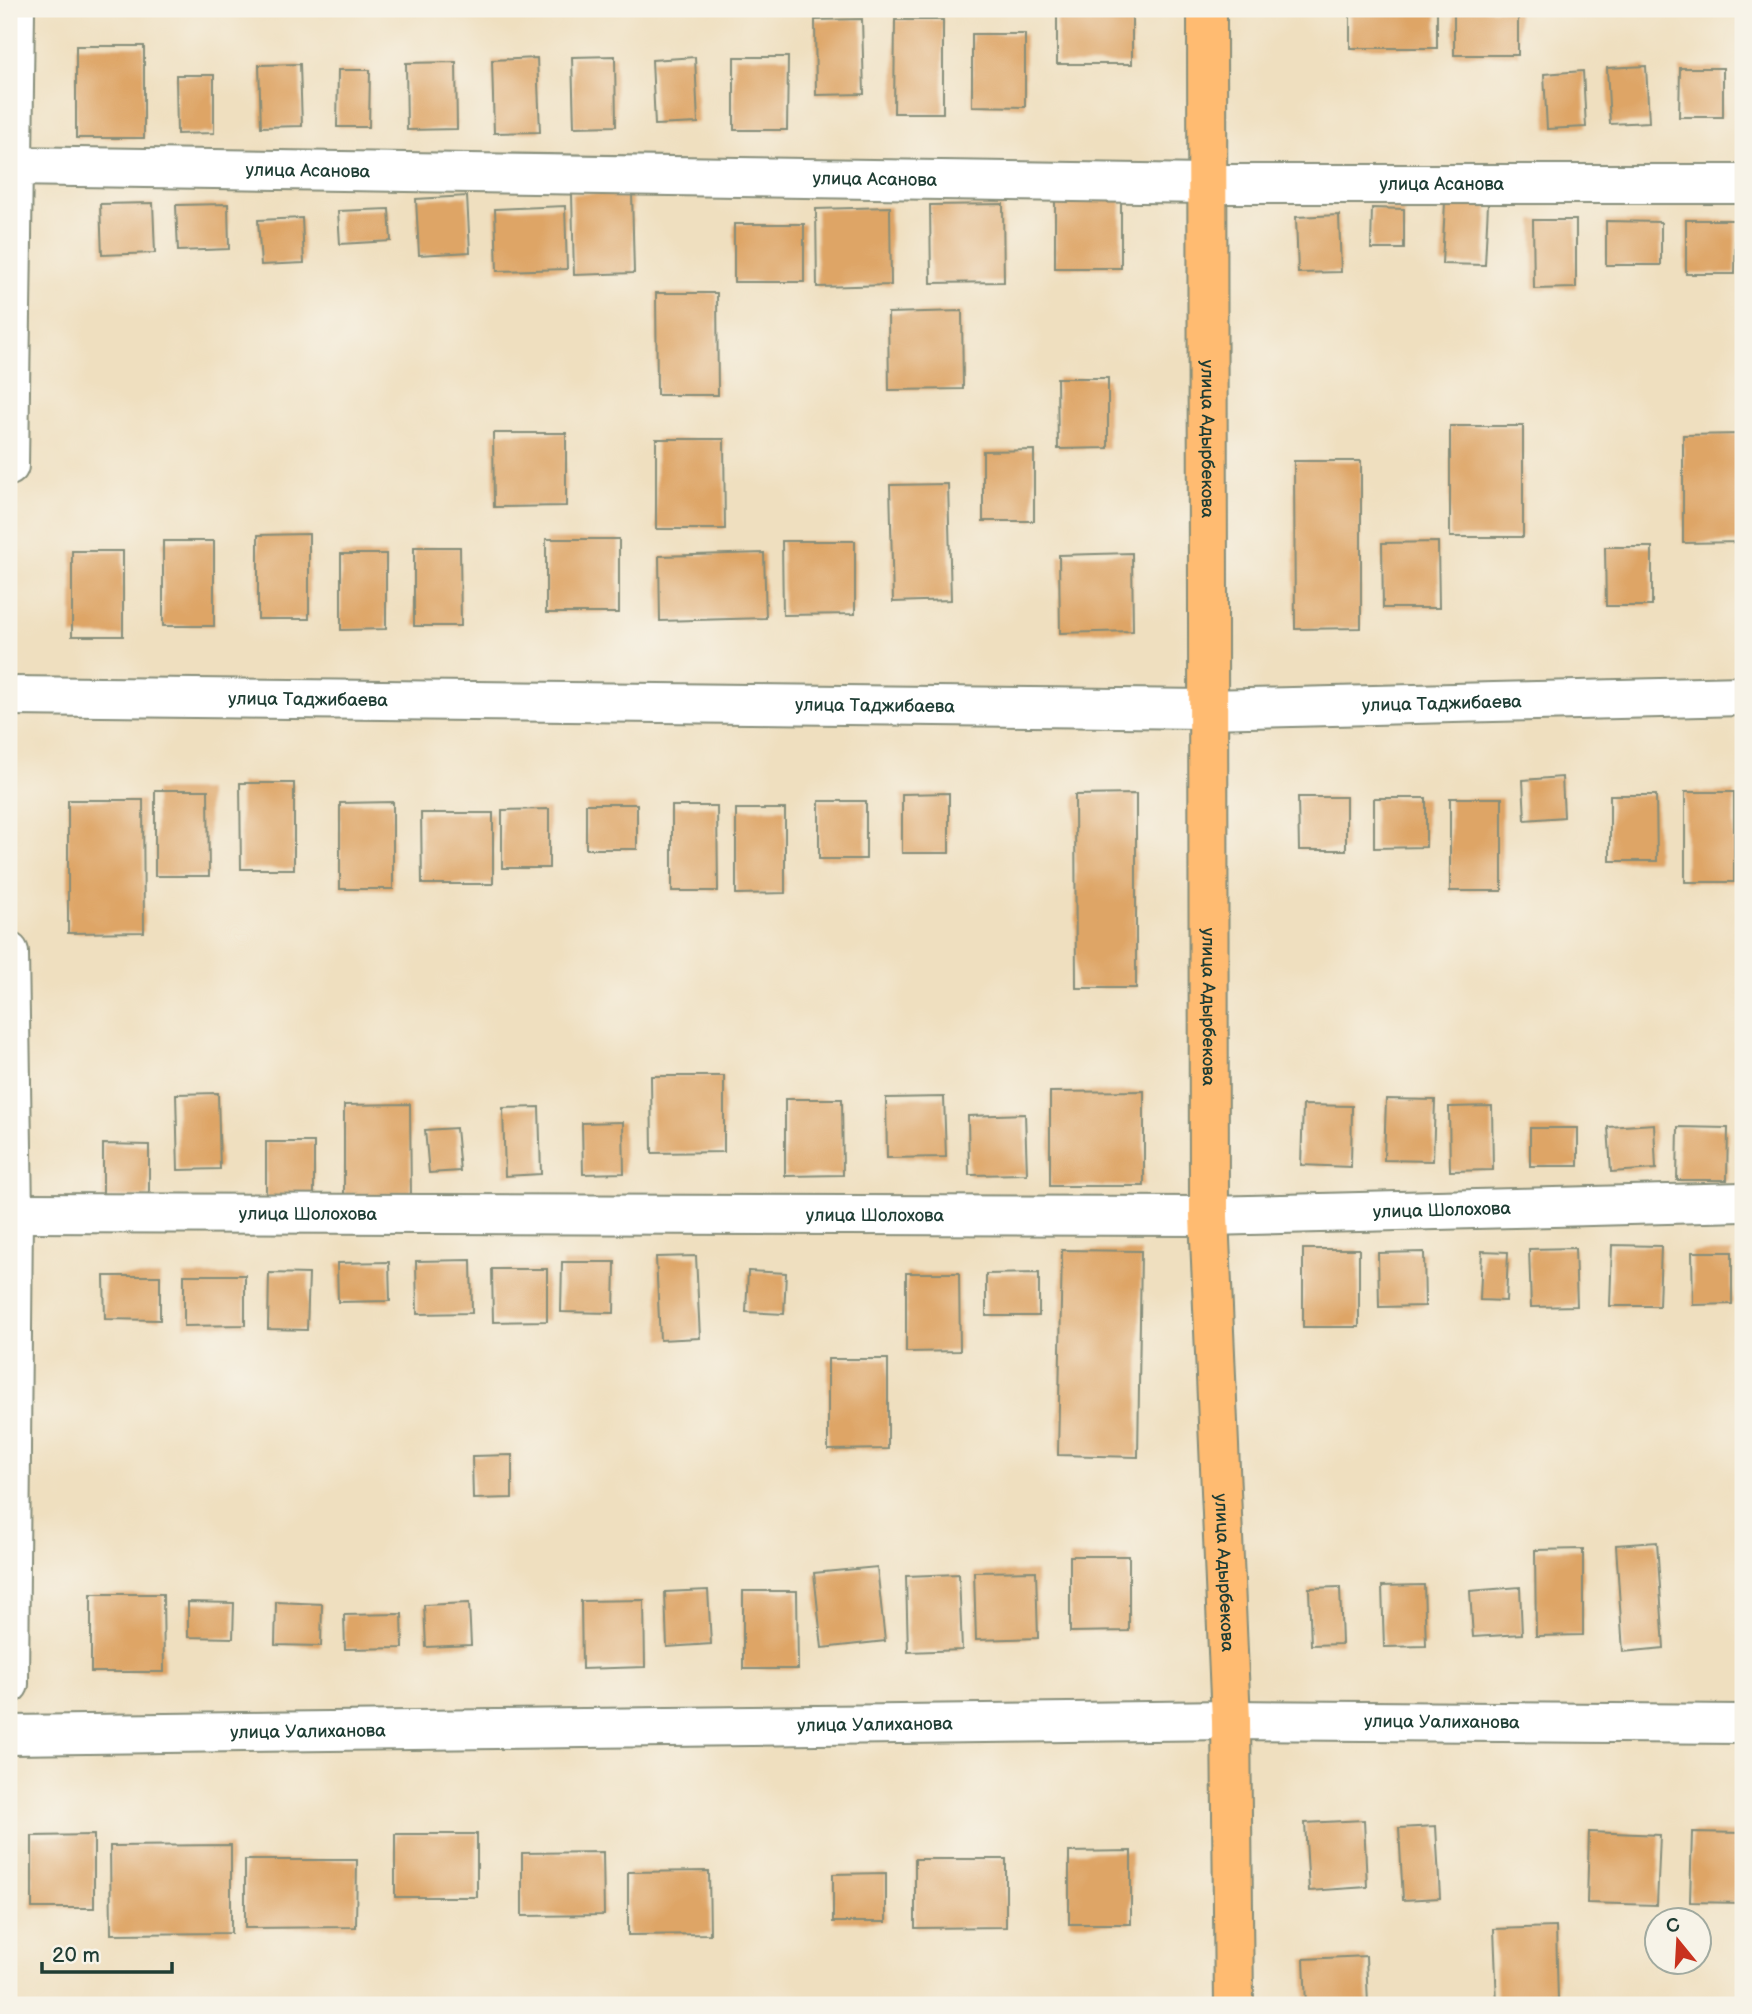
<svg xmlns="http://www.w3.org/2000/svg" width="1752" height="2014" viewBox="0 0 1752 2014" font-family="'Balsamiq Sans',sans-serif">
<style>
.building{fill:#dea566}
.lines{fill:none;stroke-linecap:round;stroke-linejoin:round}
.minor-casing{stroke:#878e7a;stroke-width:42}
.major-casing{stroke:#878e7a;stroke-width:42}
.minor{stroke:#fff;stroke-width:38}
.major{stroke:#ffbb71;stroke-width:38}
.labels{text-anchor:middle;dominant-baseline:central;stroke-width:7;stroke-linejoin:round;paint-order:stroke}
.street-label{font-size:18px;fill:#1f3d34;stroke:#f7f3e8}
</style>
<rect width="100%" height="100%" fill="#f7f3e8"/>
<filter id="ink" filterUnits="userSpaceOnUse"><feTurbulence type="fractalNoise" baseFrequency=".0143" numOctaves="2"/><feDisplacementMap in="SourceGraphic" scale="14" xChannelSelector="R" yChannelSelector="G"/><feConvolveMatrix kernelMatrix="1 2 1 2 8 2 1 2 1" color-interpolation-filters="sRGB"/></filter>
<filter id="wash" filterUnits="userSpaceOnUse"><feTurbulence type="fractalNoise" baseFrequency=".00686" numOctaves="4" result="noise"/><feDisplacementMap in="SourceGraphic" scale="28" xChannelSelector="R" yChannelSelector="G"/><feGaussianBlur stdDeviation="1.57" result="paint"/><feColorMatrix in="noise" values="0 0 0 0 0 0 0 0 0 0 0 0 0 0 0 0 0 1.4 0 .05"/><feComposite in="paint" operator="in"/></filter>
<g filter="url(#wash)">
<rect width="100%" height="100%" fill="#efdfbf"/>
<g id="blocks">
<path class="building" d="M 1057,9 L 1132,9 L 1132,64 L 1057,64 Z
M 1350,9 L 1437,9 L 1437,48 L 1350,48 Z
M 1454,9 L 1518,9 L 1518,55 L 1454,55 Z
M 862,19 L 864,94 L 816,95 L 815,20 Z
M 895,20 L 943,20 L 943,113 L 894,113 Z
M 972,34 L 1025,34 L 1025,107 L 972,106 Z
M 76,46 L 144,46 L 144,138 L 76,138 Z
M 615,56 L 616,126 L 574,127 L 572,57 Z
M 695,57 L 698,123 L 655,125 L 652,60 Z
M 734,57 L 788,57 L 787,130 L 734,130 Z
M 537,58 L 540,132 L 494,133 L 492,60 Z
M 456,62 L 457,129 L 407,130 L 406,63 Z
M 300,64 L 302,126 L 261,127 L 259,65 Z
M 1646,66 L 1649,122 L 1610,124 L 1607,68 Z
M 1680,68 L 1723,68 L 1723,117 L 1679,117 Z
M 338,70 L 370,70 L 369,127 L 337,127 Z
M 1583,71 L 1586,127 L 1547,129 L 1544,74 Z
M 176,75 L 214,75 L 214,133 L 177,134 Z
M 632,192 L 634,273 L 574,275 L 572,194 Z
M 1055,194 L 1121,194 L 1121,268 L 1055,268 Z
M 467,196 L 470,252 L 419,255 L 416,199 Z
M 1445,202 L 1488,204 L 1485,265 L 1442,264 Z
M 153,203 L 155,253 L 102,255 L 100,204 Z
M 228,204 L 229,249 L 178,251 L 176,205 Z
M 1003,204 L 1004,282 L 931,283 L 930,205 Z
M 565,206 L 567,269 L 497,271 L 495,209 Z
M 890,207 L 891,285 L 817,287 L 816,209 Z
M 1372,208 L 1404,209 L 1404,249 L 1371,249 Z
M 389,209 L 391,241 L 340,244 L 338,211 Z
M 1339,215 L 1341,272 L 1298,273 L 1296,217 Z
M 302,218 L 304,263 L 261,265 L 258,220 Z
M 1533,220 L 1576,220 L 1576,288 L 1534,289 Z
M 1686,220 L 1736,220 L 1735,274 L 1686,274 Z
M 1606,221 L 1661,222 L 1661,265 L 1606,265 Z
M 734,224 L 804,224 L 804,282 L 734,282 Z
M 656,293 L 717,293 L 718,395 L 657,395 Z
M 962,311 L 963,389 L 889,390 L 888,313 Z
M 1057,378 L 1108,378 L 1108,448 L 1058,449 Z
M 1450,426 L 1523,426 L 1523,537 L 1450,537 Z
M 493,433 L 566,433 L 566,506 L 494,507 Z
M 1743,434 L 1743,542 L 1683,543 L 1683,435 Z
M 656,439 L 724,439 L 725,529 L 656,529 Z
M 1034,450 L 1034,521 L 983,521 L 983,451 Z
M 1294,461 L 1361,461 L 1361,628 L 1295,629 Z
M 948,484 L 951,600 L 893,602 L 890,485 Z
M 309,534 L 309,619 L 258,619 L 258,535 Z
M 546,539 L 619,539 L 619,613 L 546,613 Z
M 163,541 L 214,541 L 214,626 L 163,626 Z
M 782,541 L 855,541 L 855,614 L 783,615 Z
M 1438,542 L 1439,608 L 1383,608 L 1382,543 Z
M 414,547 L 460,547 L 461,626 L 414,626 Z
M 1605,547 L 1652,547 L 1652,606 L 1606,606 Z
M 72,551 L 123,551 L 123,636 L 72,636 Z
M 764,553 L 766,618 L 660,621 L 659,556 Z
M 1132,553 L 1133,631 L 1060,633 L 1059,555 Z
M 341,554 L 386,554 L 386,629 L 341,630 Z
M 1562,777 L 1564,817 L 1525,820 L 1523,780 Z
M 240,783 L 294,783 L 294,869 L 241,869 Z
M 155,790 L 208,790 L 209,876 L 155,876 Z
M 1685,792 L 1734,792 L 1734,882 L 1685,882 Z
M 949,793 L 949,853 L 902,853 L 902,794 Z
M 1136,794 L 1136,988 L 1076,988 L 1075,795 Z
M 1610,795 L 1656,795 L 1657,861 L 1610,861 Z
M 1298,797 L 1346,797 L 1346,850 L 1299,850 Z
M 1374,798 L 1426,798 L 1426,847 L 1374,848 Z
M 1450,798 L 1502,798 L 1502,891 L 1450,891 Z
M 68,800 L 143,800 L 144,932 L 68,933 Z
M 819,801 L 866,801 L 866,859 L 819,859 Z
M 393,802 L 393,889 L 340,889 L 340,803 Z
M 586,804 L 637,804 L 637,849 L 586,849 Z
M 672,806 L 717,806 L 718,891 L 672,891 Z
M 549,809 L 549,868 L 502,868 L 502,810 Z
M 736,809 L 785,809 L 785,893 L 736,894 Z
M 421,813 L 493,813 L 493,884 L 422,884 Z
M 651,1076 L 724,1076 L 724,1152 L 652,1153 Z
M 1144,1091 L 1144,1186 L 1050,1186 L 1050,1092 Z
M 218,1093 L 220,1169 L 178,1170 L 176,1094 Z
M 944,1097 L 946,1157 L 887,1158 L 886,1098 Z
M 785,1099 L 842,1099 L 843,1175 L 785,1176 Z
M 1386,1099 L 1435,1100 L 1433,1161 L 1384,1160 Z
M 410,1104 L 411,1198 L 344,1198 L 344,1105 Z
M 1303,1105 L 1352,1106 L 1351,1167 L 1301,1165 Z
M 1492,1106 L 1493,1170 L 1450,1171 L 1449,1107 Z
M 539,1107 L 541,1174 L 505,1176 L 503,1108 Z
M 1025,1114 L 1027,1174 L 969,1175 L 968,1116 Z
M 623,1122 L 624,1173 L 583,1174 L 582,1123 Z
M 1654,1124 L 1656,1169 L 1611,1172 L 1608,1127 Z
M 1678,1127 L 1728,1128 L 1727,1180 L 1677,1180 Z
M 456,1128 L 460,1171 L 429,1173 L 425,1130 Z
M 1530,1128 L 1578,1128 L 1578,1166 L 1530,1166 Z
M 266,1142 L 314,1142 L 314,1199 L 266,1199 Z
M 103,1144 L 149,1145 L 149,1197 L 103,1198 Z
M 1612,1245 L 1661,1246 L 1659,1306 L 1610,1306 Z
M 1575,1248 L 1577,1306 L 1531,1307 L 1529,1249 Z
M 1303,1249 L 1359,1249 L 1359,1327 L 1303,1327 Z
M 1062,1250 L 1141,1251 L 1138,1457 L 1058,1455 Z
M 1482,1251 L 1508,1252 L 1506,1301 L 1480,1300 Z
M 1424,1252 L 1425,1306 L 1379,1307 L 1378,1253 Z
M 1692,1252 L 1732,1252 L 1732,1304 L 1693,1305 Z
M 696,1256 L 700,1338 L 660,1340 L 656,1257 Z
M 471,1260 L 472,1313 L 417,1314 L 416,1261 Z
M 389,1262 L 390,1301 L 338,1302 L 337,1263 Z
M 562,1262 L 615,1262 L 614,1313 L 561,1312 Z
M 492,1269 L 547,1269 L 547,1321 L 493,1322 Z
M 748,1271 L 786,1273 L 784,1314 L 746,1312 Z
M 269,1273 L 309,1274 L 307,1330 L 268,1329 Z
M 906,1273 L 959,1273 L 960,1351 L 906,1352 Z
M 1039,1273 L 1039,1316 L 986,1316 L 986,1274 Z
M 184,1275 L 245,1275 L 245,1325 L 184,1326 Z
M 104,1276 L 160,1276 L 160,1320 L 105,1319 Z
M 828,1359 L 888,1359 L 888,1449 L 828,1450 Z
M 512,1455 L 512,1498 L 473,1499 L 472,1456 Z
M 1657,1542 L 1664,1648 L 1623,1652 L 1616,1545 Z
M 1583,1549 L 1583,1635 L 1536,1636 L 1535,1550 Z
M 1070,1556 L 1129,1556 L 1129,1631 L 1070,1632 Z
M 877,1567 L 885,1641 L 822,1648 L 814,1573 Z
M 1036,1571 L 1038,1638 L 976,1640 L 974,1572 Z
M 959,1574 L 962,1650 L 908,1652 L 906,1576 Z
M 1424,1585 L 1426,1646 L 1384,1647 L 1382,1586 Z
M 1340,1587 L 1342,1644 L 1311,1645 L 1309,1588 Z
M 1520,1587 L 1522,1634 L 1473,1637 L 1470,1591 Z
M 708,1590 L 711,1644 L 667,1647 L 665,1592 Z
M 743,1591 L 797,1591 L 798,1669 L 743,1669 Z
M 91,1594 L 163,1594 L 164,1672 L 91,1672 Z
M 644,1600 L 645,1667 L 582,1669 L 581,1601 Z
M 188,1602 L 234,1603 L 233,1638 L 188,1637 Z
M 276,1602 L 322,1604 L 321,1646 L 275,1645 Z
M 469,1603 L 471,1645 L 426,1647 L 424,1605 Z
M 402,1614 L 403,1648 L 345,1649 L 344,1615 Z
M 1364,1820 L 1367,1887 L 1309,1891 L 1305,1823 Z
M 1436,1826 L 1440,1898 L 1403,1900 L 1399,1828 Z
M 1589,1832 L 1660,1835 L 1657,1905 L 1587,1903 Z
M 1692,1832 L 1743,1833 L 1743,1903 L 1690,1902 Z
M 395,1834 L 477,1834 L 477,1897 L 395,1897 Z
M 94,1835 L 94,1908 L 32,1908 L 32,1836 Z
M 231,1845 L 231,1933 L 111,1934 L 110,1846 Z
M 1131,1851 L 1131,1924 L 1069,1924 L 1069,1852 Z
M 603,1852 L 604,1915 L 522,1916 L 522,1853 Z
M 915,1859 L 1006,1859 L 1006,1927 L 915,1928 Z
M 245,1860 L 357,1860 L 356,1927 L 245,1928 Z
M 709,1871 L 710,1934 L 628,1935 L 628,1872 Z
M 886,1873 L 886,1922 L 833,1922 L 833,1874 Z
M 1556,1927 L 1558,2000 L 1497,2003 L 1494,1929 Z
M 1366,1956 L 1368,2005 L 1306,2005 L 1304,1959 Z"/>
</g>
</g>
<g filter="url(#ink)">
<use href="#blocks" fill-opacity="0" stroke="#878e7a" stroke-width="2"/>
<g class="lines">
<g class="minor-casing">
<g id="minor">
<path id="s1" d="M 9,166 L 1207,184 L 1743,184"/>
<path d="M 9,466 L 15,9"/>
<path id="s2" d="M 9,696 L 1206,709 L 1743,696"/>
<path d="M 9,952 L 13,1213 L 9,1684"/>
<path id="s3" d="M 9,1213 L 1209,1216 L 1743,1202"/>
<path id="s4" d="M 9,1735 L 1231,1720 L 1743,1724"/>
</g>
</g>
<g class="major-casing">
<g id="major">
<path id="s5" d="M 1207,9 L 1209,1216 L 1231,1720 L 1234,2005"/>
</g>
</g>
<use href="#minor" class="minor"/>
<use href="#major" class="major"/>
</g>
</g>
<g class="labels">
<g class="street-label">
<text stroke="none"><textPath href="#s1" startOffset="299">улица Асанова</textPath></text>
<text stroke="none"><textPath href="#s1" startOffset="866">улица Асанова</textPath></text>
<text stroke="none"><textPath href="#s1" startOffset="1433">улица Асанова</textPath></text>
<text stroke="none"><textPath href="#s5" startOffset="430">улица Адырбекова</textPath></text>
<text stroke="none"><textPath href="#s2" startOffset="299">улица Таджибаева</textPath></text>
<text stroke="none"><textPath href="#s2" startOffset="1433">улица Таджибаева</textPath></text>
<text stroke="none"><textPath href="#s2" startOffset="866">улица Таджибаева</textPath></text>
<text stroke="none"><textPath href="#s5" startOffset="998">улица Адырбекова</textPath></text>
<text stroke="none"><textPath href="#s3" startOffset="1433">улица Шолохова</textPath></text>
<text stroke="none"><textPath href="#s3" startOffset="299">улица Шолохова</textPath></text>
<text stroke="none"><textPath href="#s3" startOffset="866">улица Шолохова</textPath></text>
<text stroke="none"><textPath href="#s5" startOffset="1564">улица Адырбекова</textPath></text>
<text stroke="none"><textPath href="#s4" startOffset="1433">улица Уалиханова</textPath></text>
<text stroke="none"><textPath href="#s4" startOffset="866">улица Уалиханова</textPath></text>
<text stroke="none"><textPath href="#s4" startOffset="299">улица Уалиханова</textPath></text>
</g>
</g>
<rect width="1752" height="2014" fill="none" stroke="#f7f3e8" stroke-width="35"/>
<g transform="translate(1678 1941) rotate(342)"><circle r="33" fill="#f7f3e8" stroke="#a1aaa0" stroke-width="2"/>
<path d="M0-5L12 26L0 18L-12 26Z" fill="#c8321e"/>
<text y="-10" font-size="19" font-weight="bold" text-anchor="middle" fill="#1f3d34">С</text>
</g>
<path d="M42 1962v10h130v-10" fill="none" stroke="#1f3d34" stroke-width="3.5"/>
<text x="52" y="1962" font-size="21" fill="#1f3d34" stroke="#f7f3e8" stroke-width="5" paint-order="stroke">20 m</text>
</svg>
